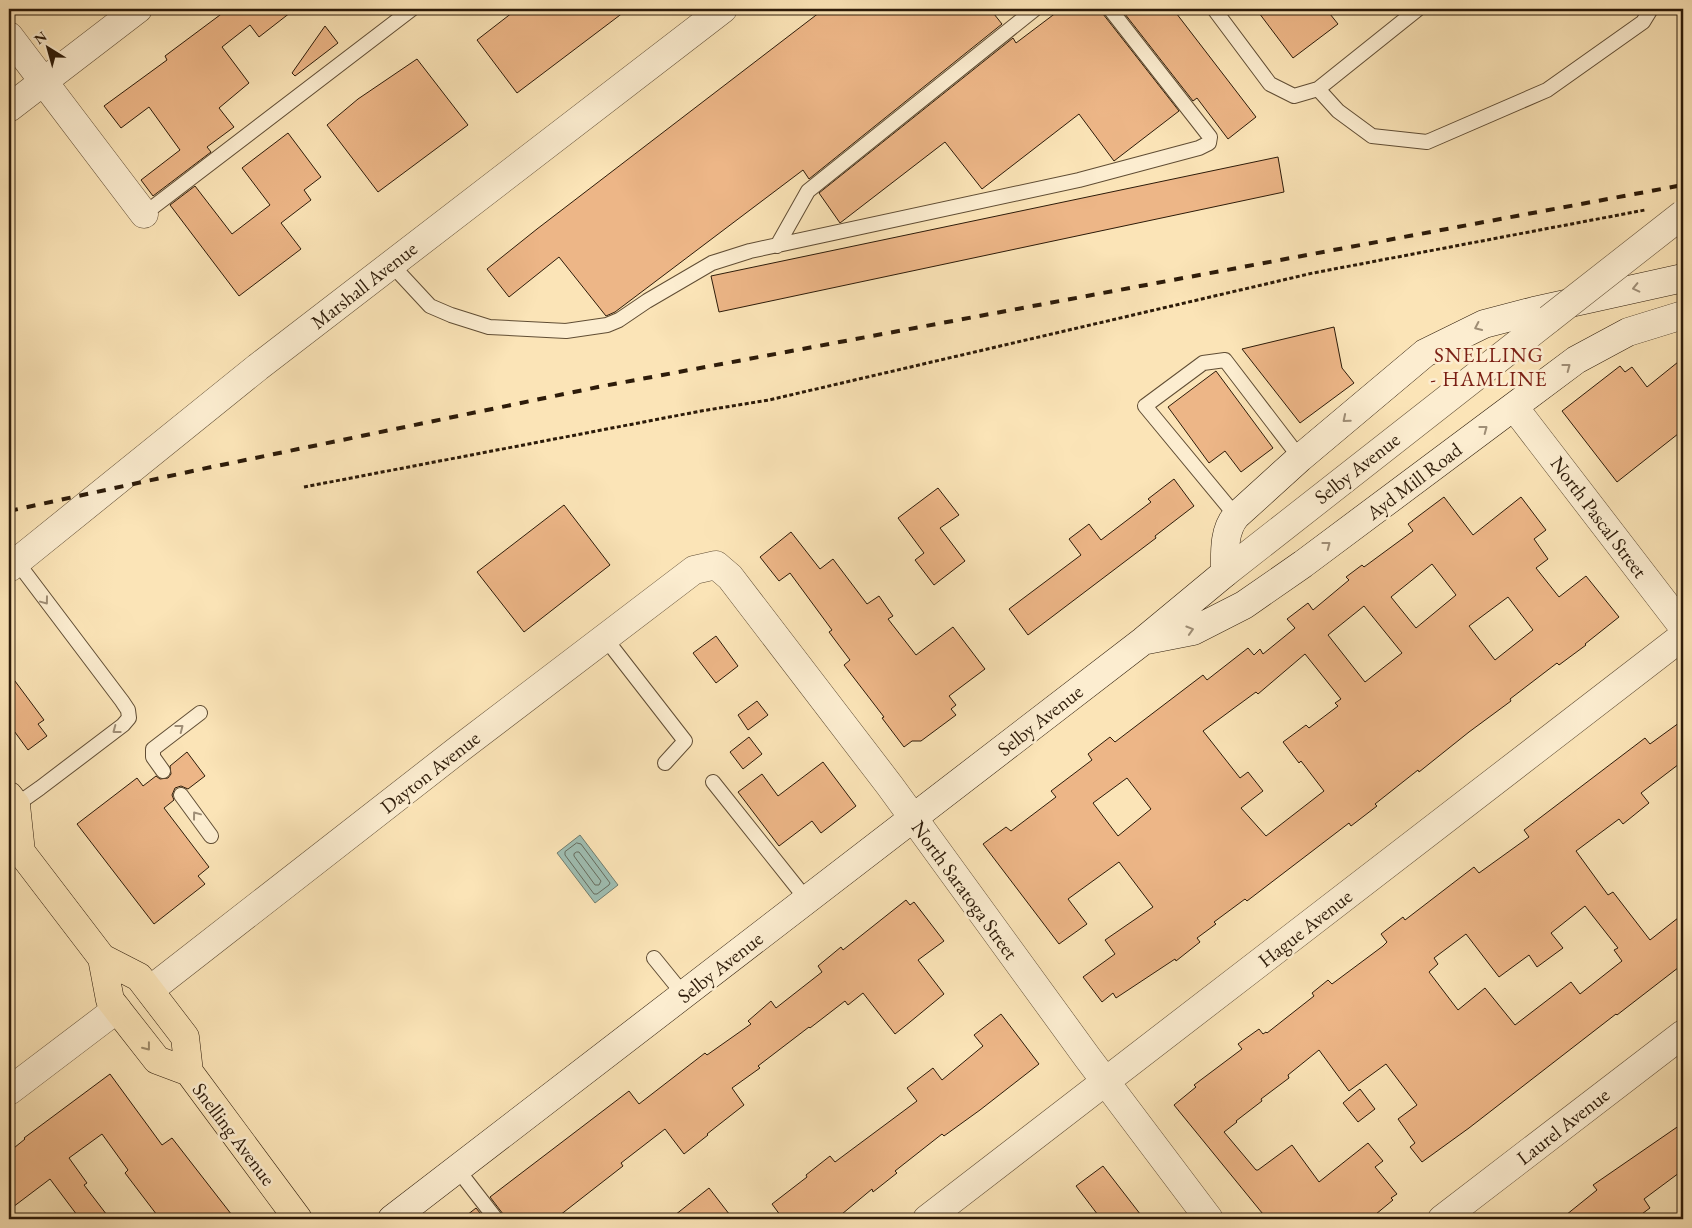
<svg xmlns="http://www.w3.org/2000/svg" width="1692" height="1228" viewBox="0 0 1692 1228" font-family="'EB Garamond',serif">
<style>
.water{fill:#9fbeb2;stroke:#717d6e}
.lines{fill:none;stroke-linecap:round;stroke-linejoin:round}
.shore{stroke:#666c5e;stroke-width:1}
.building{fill:#edb687;stroke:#2d1b09;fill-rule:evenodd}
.service-casing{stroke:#604d34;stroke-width:16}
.minor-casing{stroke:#604d34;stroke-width:29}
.tertiary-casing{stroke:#604d34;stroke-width:29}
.secondary-casing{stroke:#2d1b09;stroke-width:29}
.primary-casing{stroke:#2d1b09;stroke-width:29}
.path{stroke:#2d1b09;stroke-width:3;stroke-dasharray:4 2.5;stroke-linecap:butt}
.service{stroke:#fcedd0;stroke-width:14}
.minor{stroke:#fcedd0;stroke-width:28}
.tertiary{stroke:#fcedd0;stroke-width:28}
.secondary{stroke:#fcedd0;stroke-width:28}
.primary{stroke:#fbe4b7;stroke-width:28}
.rail{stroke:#2d1b09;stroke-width:4;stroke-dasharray:9 9;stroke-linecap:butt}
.tertiary-bridge-casing{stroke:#604d34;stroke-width:29;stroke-linecap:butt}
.tertiary-bridge{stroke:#fcedd0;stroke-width:28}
.oneway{stroke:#9f8e76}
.oneway2{stroke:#9e8a69}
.labels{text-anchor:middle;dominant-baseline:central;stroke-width:5;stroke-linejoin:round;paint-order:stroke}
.street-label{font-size:20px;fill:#2d1b09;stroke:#fcedd0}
.neighbourhood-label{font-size:21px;letter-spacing:1px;fill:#7a1f14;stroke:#fcedd0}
</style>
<rect width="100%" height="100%" fill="#fbe4b7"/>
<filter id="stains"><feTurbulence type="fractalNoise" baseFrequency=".004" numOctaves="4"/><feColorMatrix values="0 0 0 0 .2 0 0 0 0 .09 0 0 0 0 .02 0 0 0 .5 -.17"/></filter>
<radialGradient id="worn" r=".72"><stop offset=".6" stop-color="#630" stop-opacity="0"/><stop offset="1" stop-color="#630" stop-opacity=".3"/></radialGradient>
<path class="water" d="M 580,835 L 618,885 L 595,903 L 557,853 Z"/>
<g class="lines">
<path class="shore" d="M 577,843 L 581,844 L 610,883 L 609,885 L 597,894 L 594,894 L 565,855 L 565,852 Z
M 577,852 L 579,852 L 601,881 L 599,885 L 595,885 L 574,856 L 574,854 Z"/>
</g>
<path class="building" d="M 228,9 L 295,9 L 259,37 L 250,25 L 222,47 L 249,83 L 219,108 L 234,127 L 207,147 L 211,152 L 153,196 L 141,180 L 180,150 L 149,107 L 121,128 L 104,106 L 167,60 L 165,56 Z
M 517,9 L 628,9 L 517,93 L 477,40 Z
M 824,9 L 990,9 L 1002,24 L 809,179 L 803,170 L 615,312 L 606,316 L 559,257 L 509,297 L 487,269 L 537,229 Z
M 1061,9 L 1101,9 L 1103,14 L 1179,111 L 1114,161 L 1079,114 L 982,189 L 945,142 L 840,223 L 819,193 L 1013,38 L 1016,43 Z
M 1121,9 L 1173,9 L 1256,117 L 1228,139 L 1197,98 L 1193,101 Z
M 1256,9 L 1326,9 L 1338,24 L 1293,58 Z
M 325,26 L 338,43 L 295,76 L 292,73 Z
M 417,59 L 468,125 L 378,192 L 327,125 L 358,99 Z
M 288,133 L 321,177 L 304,190 L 311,200 L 281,223 L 301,249 L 239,296 L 170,205 L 195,186 L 232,234 L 270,205 L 242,168 Z
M 1278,157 L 1284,192 L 719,312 L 711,276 Z
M 1334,327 L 1342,368 L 1354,383 L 1300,423 L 1242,349 Z
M 1683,358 L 1683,430 L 1617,482 L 1562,411 L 1620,366 L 1625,372 L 1632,367 L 1647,387 Z
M 1216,371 L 1273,448 L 1241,472 L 1225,451 L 1209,463 L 1168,407 Z
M 1174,479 L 1194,506 L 1155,536 L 1156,538 L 1028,635 L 1009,609 L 1081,555 L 1069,539 L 1089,524 L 1101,540 L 1151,502 L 1148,499 Z
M 938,488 L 959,515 L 940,528 L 965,561 L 934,585 L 915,560 L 924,553 L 898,518 Z
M 1444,497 L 1473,535 L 1521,497 L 1546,530 L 1534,539 L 1548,559 L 1536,568 L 1559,597 L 1586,576 L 1619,617 L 1585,644 L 1586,645 L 1559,665 L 1557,663 L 1510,699 L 1511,701 L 1469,732 L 1419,772 L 1418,770 L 1375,804 L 1377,806 L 1351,826 L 1349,823 L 1247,901 L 1245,899 L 1214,922 L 1216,924 L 1197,938 L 1200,942 L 1176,961 L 1175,959 L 1116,998 L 1113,993 L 1102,1002 L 1083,977 L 1115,954 L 1105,940 L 1153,907 L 1119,862 L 1068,899 L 1087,924 L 1059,944 L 983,844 L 1006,827 L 1011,831 L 1056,797 L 1051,791 L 1092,760 L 1088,754 L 1110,737 L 1115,742 L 1203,675 L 1207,680 L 1248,648 L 1254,655 L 1260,649 L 1263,654 L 1295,628 L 1287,619 L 1308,603 L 1313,610 L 1349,580 L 1346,577 L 1362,565 L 1364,567 L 1413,531 L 1408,524 ZM 1432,564 L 1456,595 L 1416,628 L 1391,597 ZM 1508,597 L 1533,630 L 1495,660 L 1469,626 ZM 1364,606 L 1402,653 L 1365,682 L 1328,635 ZM 1305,654 L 1341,699 L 1335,703 L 1338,706 L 1309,728 L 1306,725 L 1283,742 L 1299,763 L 1301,761 L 1324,791 L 1266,836 L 1241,808 L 1263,791 L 1248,772 L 1240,778 L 1203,731 L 1256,692 L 1258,694 ZM 1127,778 L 1151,809 L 1118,836 L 1093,803 Z
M 564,505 L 610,565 L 524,632 L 477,572 Z
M 791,532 L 820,569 L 833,559 L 867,604 L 879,596 L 893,616 L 888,619 L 916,655 L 953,627 L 985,669 L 949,696 L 956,705 L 951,709 L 956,715 L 921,741 L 912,741 L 904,747 L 882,718 L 884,717 L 844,665 L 850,660 L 829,632 L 832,630 L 790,573 L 779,581 L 760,557 Z
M 716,636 L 738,666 L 716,683 L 693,653 Z
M 9,673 L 44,720 L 38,724 L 47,736 L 28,750 L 9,724 Z
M 757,701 L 768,715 L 748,730 L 738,715 Z
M 1683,720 L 1683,761 L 1641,793 L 1649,803 L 1623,824 L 1619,819 L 1576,851 L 1608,895 L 1613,892 L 1650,940 L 1683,914 L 1683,964 L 1617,1015 L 1616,1014 L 1469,1128 L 1422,1162 L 1410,1147 L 1415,1143 L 1398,1119 L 1417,1105 L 1386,1064 L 1349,1091 L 1319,1050 L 1288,1075 L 1289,1078 L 1261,1099 L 1262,1101 L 1236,1121 L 1237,1122 L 1224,1132 L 1256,1170 L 1258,1170 L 1292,1145 L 1319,1182 L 1368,1143 L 1383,1161 L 1375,1167 L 1397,1194 L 1391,1198 L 1393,1200 L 1370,1219 L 1267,1219 L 1174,1105 L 1196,1087 L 1194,1085 L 1242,1049 L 1238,1044 L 1259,1029 L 1263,1034 L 1266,1032 L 1267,1033 L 1314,996 L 1312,993 L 1328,980 L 1332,984 L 1383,946 L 1387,942 L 1381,934 L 1403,917 L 1405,920 L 1474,867 L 1479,873 L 1529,837 L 1524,830 L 1645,738 L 1650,744 ZM 1585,906 L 1618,948 L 1614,950 L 1622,961 L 1580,994 L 1571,982 L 1515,1025 L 1485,988 L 1458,1010 L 1429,972 L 1438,964 L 1434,958 L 1466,934 L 1499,977 L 1529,955 L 1537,967 L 1563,948 L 1551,933 Z
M 749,737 L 762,754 L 743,769 L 730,752 Z
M 187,752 L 205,776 L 188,789 L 181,786 L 175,788 L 172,795 L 174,800 L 164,808 L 209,867 L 198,876 L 205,884 L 154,924 L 77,824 L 137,778 L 143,786 L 156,776 L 160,779 L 168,778 L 171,774 L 170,766 Z
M 823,762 L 856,806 L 821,833 L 812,821 L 779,846 L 738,792 L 762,774 L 778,796 Z
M 906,900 L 910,905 L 914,902 L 944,941 L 918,960 L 944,994 L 910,1022 L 895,1034 L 863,993 L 848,1005 L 845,1001 L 810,1028 L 809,1027 L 758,1066 L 760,1068 L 732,1088 L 744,1105 L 707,1134 L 708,1135 L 684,1154 L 665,1129 L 621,1163 L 623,1166 L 555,1219 L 505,1219 L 503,1214 L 490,1197 L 629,1091 L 639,1104 L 705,1053 L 707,1055 L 751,1024 L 748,1021 L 771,1001 L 776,1008 L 822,972 L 818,966 L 841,947 L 843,950 Z
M 1001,1014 L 1039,1064 L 980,1110 L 944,1136 L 942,1134 L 895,1171 L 897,1173 L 873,1192 L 872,1189 L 836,1219 L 783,1219 L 772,1204 L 807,1177 L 806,1175 L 830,1156 L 835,1162 L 917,1101 L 907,1088 L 933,1068 L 942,1080 L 983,1046 L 974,1035 Z
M 110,1074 L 162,1145 L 172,1138 L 235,1219 L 160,1219 L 125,1173 L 128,1170 L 102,1134 L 69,1158 L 87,1183 L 84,1185 L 110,1219 L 80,1219 L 50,1179 L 9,1210 L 9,1152 L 25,1139 L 24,1138 Z
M 1360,1089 L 1375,1109 L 1358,1122 L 1343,1103 Z
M 1683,1123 L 1683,1170 L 1644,1199 L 1650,1208 L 1635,1219 L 1561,1219 L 1597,1190 L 1593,1185 Z
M 1103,1166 L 1144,1219 L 1101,1219 L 1076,1186 Z
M 709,1188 L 733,1219 L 670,1219 Z
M 476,1208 L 485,1219 L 462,1219 Z"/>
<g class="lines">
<g class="service-casing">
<path id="service" d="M 1214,9 L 1270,84 L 1294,96 L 1318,89 L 1418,9
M 1318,89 L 1338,111 L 1372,136 L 1427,142 L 1547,90 L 1643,22 L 1651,9
M 144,214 L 412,9
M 777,246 L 808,191 L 1035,9
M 391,264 L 430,306 L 451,315 L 489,327 L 566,331 L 607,325 L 619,320 L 647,301 L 712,263 L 750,251 L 1079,180 L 1199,148 L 1209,143 L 1210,137 L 1110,9
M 1236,516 L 1145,406 L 1203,363 L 1225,360 L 1300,458
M 605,638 L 685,741 L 665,763
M 163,771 L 153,757 L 153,749 L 200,713
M 713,782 L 807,900
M 181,795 L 211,836
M 16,805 L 40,788 L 123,725 L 129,718 L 128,710 L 122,701 L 17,562
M 654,958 L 684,995
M 458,1170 L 496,1219"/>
</g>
<g class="minor-casing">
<path id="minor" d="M 9,36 L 144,214
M 9,108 L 138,9
M 1514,407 L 1683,627
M 150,990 L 459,749 L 694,570 L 716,565 L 730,577 L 890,786 L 1087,1057 L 1209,1219
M 9,1091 L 117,1009
M 927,1219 L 1683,636
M 1442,1219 L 1683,1034"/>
</g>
<g class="tertiary-casing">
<path id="tertiary" d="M 9,568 L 258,367 L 723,9
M 1225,573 L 1549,319"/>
</g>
<g class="secondary-casing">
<path id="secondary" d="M 1147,640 L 1193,631 L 1244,605 L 1303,564 L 1576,360 L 1628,332 L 1683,315
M 392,1219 L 1143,641 L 1225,573 C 1225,554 1223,531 1236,516 L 1300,458 L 1425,353 L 1484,324 L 1534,311 L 1683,278"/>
</g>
<g class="primary-casing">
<path id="primary" d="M 9,796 L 16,805 L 21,852
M 9,846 L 21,852 L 102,958 L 139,977 L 185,1037 L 189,1072 L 298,1219
M 102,958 L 110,1000 L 117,1009 L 157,1060 L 189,1072"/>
</g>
<path class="path" d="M 304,487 L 701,411 L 769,400 L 1313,273 L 1645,210"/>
<use href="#service" class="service"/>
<use href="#minor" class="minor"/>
<use href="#tertiary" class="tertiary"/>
<use href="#secondary" class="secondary"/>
<use href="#primary" class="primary"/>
<path class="rail" d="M 9,511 L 202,469 L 598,387 L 1683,185"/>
<g class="tertiary-bridge-casing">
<path id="tertiary-bridge" d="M 1549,319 L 1683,214"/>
</g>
<use href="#tertiary-bridge" class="tertiary-bridge"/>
</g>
<defs><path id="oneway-chevron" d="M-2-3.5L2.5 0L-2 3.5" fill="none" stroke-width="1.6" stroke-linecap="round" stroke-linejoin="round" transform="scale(1.25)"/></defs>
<g class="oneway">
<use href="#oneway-chevron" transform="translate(1636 288) rotate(167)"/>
<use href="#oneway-chevron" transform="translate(1478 327) rotate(155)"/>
<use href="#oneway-chevron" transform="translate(1567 367) rotate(-37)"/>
<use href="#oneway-chevron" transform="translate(1346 419) rotate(140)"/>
<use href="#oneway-chevron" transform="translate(1484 429) rotate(-37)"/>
<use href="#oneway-chevron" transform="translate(1327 545) rotate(-37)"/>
<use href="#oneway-chevron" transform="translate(45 601) rotate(53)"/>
<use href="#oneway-chevron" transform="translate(1190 630) rotate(-17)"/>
<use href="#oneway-chevron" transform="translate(180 728) rotate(-38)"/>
<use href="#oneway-chevron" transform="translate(116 730) rotate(143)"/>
<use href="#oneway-chevron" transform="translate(196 815) rotate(-127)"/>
</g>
<use class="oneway2" href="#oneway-chevron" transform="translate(147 1047) rotate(52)"/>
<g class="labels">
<g class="street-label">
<text transform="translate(364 285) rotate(-38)">Marshall Avenue</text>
<text transform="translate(1357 468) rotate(-38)">Selby Avenue</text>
<text transform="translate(1414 481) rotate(-37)">Ayd Mill Road</text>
<text transform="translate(1599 517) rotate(53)">North Pascal Street</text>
<text transform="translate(1040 720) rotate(-38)">Selby Avenue</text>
<text transform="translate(430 772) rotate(-38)">Dayton Avenue</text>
<text transform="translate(965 890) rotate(54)">North Saratoga Street</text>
<text transform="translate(1305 928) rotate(-38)">Hague Avenue</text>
<text transform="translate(720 967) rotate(-38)">Selby Avenue</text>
<text transform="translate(1563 1126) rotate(-38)">Laurel Avenue</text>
<text transform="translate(234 1134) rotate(53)">Snelling Avenue</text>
</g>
<g class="neighbourhood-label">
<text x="1489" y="354">SNELLING<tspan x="1489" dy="24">- HAMLINE</tspan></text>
</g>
</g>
<rect width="1692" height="1228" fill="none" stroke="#fbe4b7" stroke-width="30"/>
<rect x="10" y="10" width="1672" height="1208" fill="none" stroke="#2d1b09" stroke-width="2.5"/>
<rect x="15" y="15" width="1662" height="1198" fill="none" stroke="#2d1b09"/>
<g transform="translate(48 48) rotate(323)" stroke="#fcedd0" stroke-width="4" paint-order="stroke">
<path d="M0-4L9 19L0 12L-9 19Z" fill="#2d1b09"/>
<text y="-8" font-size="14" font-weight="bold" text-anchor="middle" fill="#2d1b09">N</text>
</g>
<rect width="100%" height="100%" filter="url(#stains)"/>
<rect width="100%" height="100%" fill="url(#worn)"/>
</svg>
